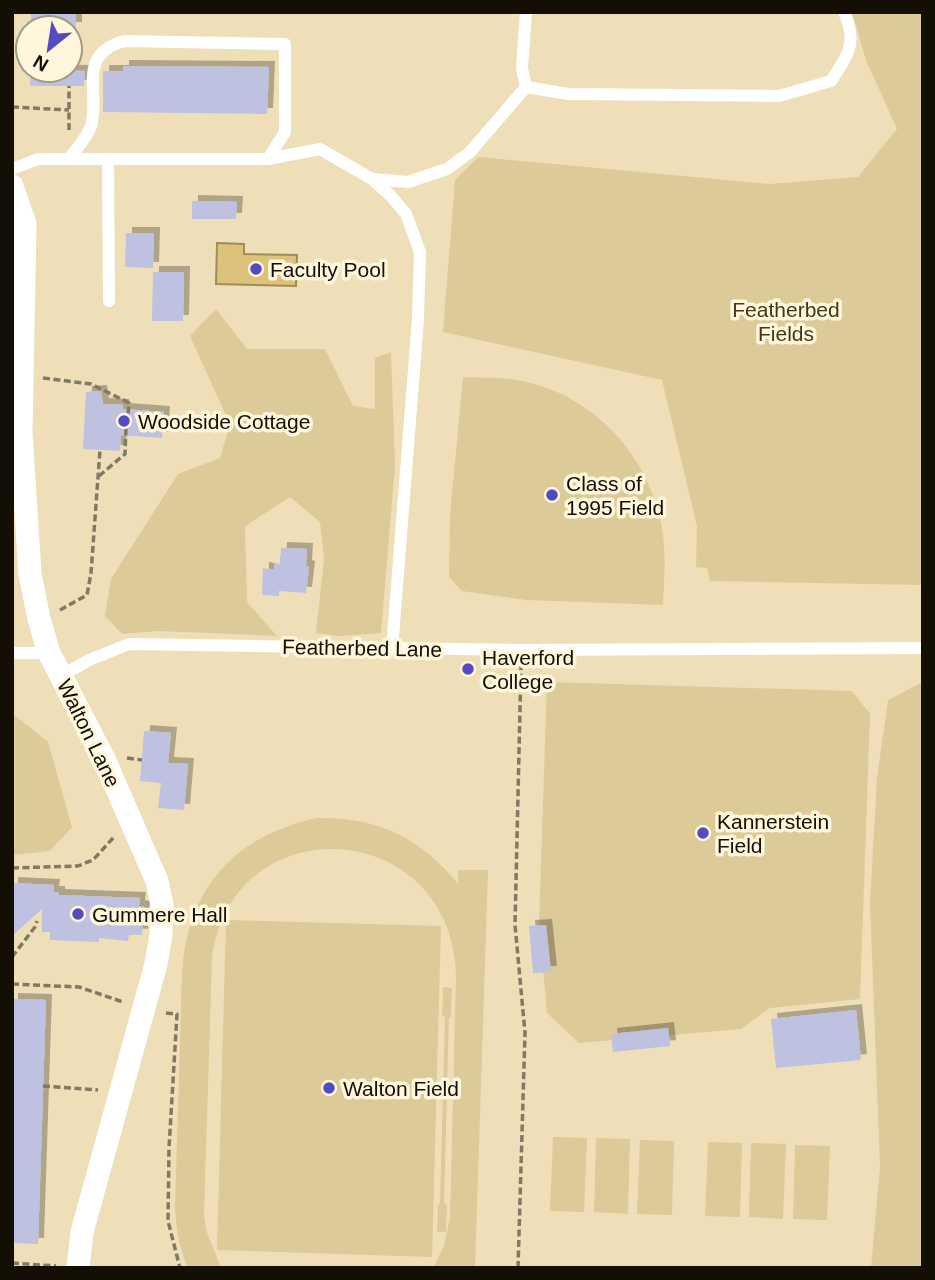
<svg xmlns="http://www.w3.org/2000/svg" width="935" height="1280" viewBox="0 0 935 1280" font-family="Arial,sans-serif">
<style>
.built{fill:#eedfb8;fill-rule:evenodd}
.green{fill:#dcca98}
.water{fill:#dcc27a;stroke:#a08c57;stroke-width:2}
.building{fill:#bec1e0;filter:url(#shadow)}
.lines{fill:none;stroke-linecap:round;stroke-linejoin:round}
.path{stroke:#817964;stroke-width:3.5;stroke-dasharray:7 3.5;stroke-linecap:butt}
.lane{stroke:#fff;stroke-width:12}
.street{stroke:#fff;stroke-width:23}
.poi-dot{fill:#544bc2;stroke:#fff6dc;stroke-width:2.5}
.labels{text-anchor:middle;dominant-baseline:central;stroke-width:7;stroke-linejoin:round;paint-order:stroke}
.poi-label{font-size:21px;fill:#140f05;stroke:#fff6dc;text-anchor:start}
.park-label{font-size:21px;fill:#423717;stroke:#fff6dc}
.street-label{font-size:21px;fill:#140f05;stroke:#fff6dc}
</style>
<defs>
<filter id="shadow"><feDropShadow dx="6" dy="-6" stdDeviation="0" flood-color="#0004"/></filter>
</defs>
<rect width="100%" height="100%" fill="#f4e8c8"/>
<path class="built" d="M 12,12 L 923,12 L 923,1268 L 12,1268 ZM 28,28 L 70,28 L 70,70 L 28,70 Z"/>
<path class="green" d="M 852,12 L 923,12 L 923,585 L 710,581 L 707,568 L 696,567 L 697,526 L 662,380 L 443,332 L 455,180 L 478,157 L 769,184 L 858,177 L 897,129 L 866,60 Z
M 216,309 L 247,349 L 325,349 L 353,406 L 375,409 L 375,358 L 391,352 L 395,466 L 381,633 L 340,636 L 316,633 L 324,559 L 320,522 L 290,497 L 245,526 L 247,602 L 277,636 L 158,631 L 122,634 L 105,616 L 111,579 L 178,474 L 220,458 L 230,424 L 190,336 Z
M 463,377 C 480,378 499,377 516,380 C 593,392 654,459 663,536 C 666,559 664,582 663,605 L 526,600 L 462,591 L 449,577 L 450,515 Z
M 547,682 L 852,691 L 870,714 L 860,999 L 770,1008 L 741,1029 L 579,1043 L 547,1013 L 539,925 Z
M 923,682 L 923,1268 L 871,1268 L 880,1166 L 870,903 L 877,778 L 888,700 Z
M 12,713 L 48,742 L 72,827 L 50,851 L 12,855 Z
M 317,818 C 377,817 420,837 458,884 L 458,870 L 488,870 L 475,1268 L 433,1268 L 444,1246 L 450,1218 L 456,974 C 451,818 234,803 212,957 L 204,1215 L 206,1230 L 221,1268 L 188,1268 C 179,1248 176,1227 175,1206 L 182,974 C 187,888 234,836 317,818 Z
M 226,920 L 441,926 L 432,1257 L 217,1250 Z
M 443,987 L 452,988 L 451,1017 L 449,1017 L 444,1203 L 447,1204 L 446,1232 L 437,1232 L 438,1204 L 440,1203 L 445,1017 L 442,1016 Z
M 553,1137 L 587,1138 L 584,1212 L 550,1211 Z
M 596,1138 L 630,1139 L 628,1214 L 594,1212 Z
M 640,1140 L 674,1141 L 672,1215 L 637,1214 Z
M 708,1142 L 742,1143 L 740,1217 L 705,1216 Z
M 751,1143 L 786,1144 L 783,1219 L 749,1217 Z
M 795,1145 L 830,1146 L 827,1220 L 793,1219 Z"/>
<path class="water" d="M 217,243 L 244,244 L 244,254 L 297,255 L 296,286 L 216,284 Z"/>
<path class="building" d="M 31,12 L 76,12 L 76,28 L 31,28 Z
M 123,66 L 269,67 L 267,114 L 103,112 L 103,71 L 123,71 Z
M 31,70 L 85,71 L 84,86 L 30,86 Z
M 192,201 L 237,202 L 236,219 L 192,219 Z
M 126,233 L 154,233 L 153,268 L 125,267 Z
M 153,272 L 184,272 L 183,321 L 152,321 Z
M 101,391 L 103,404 L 123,405 L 123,409 L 164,412 L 162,438 L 121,435 L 120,451 L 83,449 L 86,392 Z
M 281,548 L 307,549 L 306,566 L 309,567 L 306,593 L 279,591 L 279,596 L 262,595 L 263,568 L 274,570 L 274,563 L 280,564 Z
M 144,731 L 171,733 L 168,763 L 188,764 L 184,810 L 158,808 L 161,783 L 140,781 Z
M 12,883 L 54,885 L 53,892 L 59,892 L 59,895 L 140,898 L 139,906 L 144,907 L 142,935 L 129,934 L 128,941 L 99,938 L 99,942 L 50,940 L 50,932 L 42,932 L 42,909 L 12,936 Z
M 546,925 L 551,972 L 533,973 L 529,926 Z
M 12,999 L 46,1000 L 38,1244 L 12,1243 Z
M 856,1010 L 861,1060 L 776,1068 L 771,1019 Z
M 668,1028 L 670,1046 L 613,1052 L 611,1034 Z"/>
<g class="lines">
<path class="path" d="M 12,107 L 69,110
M 69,130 L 69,86
M 43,378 L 91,384 L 129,403 L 128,415
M 99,476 L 125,454 L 126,427
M 60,610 L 87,595 L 91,573 L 100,450
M 127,758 L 142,760
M 12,868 L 78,866 L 93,860 L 114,837
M 12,957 L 35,927 L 37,921
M 12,984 L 79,987 L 123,1002
M 166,1013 L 177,1014 L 169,1148 L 168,1221 L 180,1268
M 43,1086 L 98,1090
M 12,1263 L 56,1266
M 518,1268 L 525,1033 L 515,925 L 521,666"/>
<path class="lane" d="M 526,12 L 522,68 L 526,87
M 526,87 L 568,94 L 779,96 L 831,81 C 848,55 858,43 844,12
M 69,159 C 76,149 87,138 91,126 C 101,94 75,55 124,41 L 285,44 L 285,132 L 268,159
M 108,159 L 109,301
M 12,169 L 38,159 L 268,159 L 320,149 L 372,179 L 391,196 L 406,214 L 420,252 L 418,319 L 392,649
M 373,179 L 408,182 L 447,169 L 470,152 L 526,87
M 12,653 L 49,653
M 61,676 L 89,660 L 129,644 L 521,650 L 923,648"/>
<path class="street" d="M 12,186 L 25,224 L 21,432 L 30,574 L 39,619 L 49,653 L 104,759 L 157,881 L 162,905 L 161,935 L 156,964 L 82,1232 L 78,1268"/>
</g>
<g class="poi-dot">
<circle cx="256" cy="269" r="7"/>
<circle cx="124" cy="421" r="7"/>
<circle cx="552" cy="495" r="7"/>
<circle cx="468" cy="669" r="7"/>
<circle cx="703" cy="833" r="7"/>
<circle cx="78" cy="914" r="7"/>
<circle cx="329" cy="1088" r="7"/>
</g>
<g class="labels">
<g class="poi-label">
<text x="270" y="269">Faculty Pool</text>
<text x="138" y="421">Woodside Cottage</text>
<text x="566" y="483">Class of<tspan x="566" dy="24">1995 Field</tspan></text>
<text x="482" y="657">Haverford<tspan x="482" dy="24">College</tspan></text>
<text x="717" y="821">Kannerstein<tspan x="717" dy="24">Field</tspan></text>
<text x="92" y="914">Gummere Hall</text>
<text x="343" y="1088">Walton Field</text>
</g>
<g class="park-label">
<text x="786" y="309">Featherbed<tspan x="786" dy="24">Fields</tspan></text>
</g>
<g class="street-label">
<text transform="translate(362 648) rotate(1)">Featherbed Lane</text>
<text transform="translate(89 733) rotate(64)">Walton Lane</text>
</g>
</g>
<rect width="935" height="1280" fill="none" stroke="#140f05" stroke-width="28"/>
<g transform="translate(49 49) rotate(210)"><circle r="33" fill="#fff6dc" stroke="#a19a86" stroke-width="2"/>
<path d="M0-5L12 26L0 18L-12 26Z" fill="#544bc2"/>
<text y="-10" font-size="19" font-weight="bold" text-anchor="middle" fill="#140f05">N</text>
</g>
</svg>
